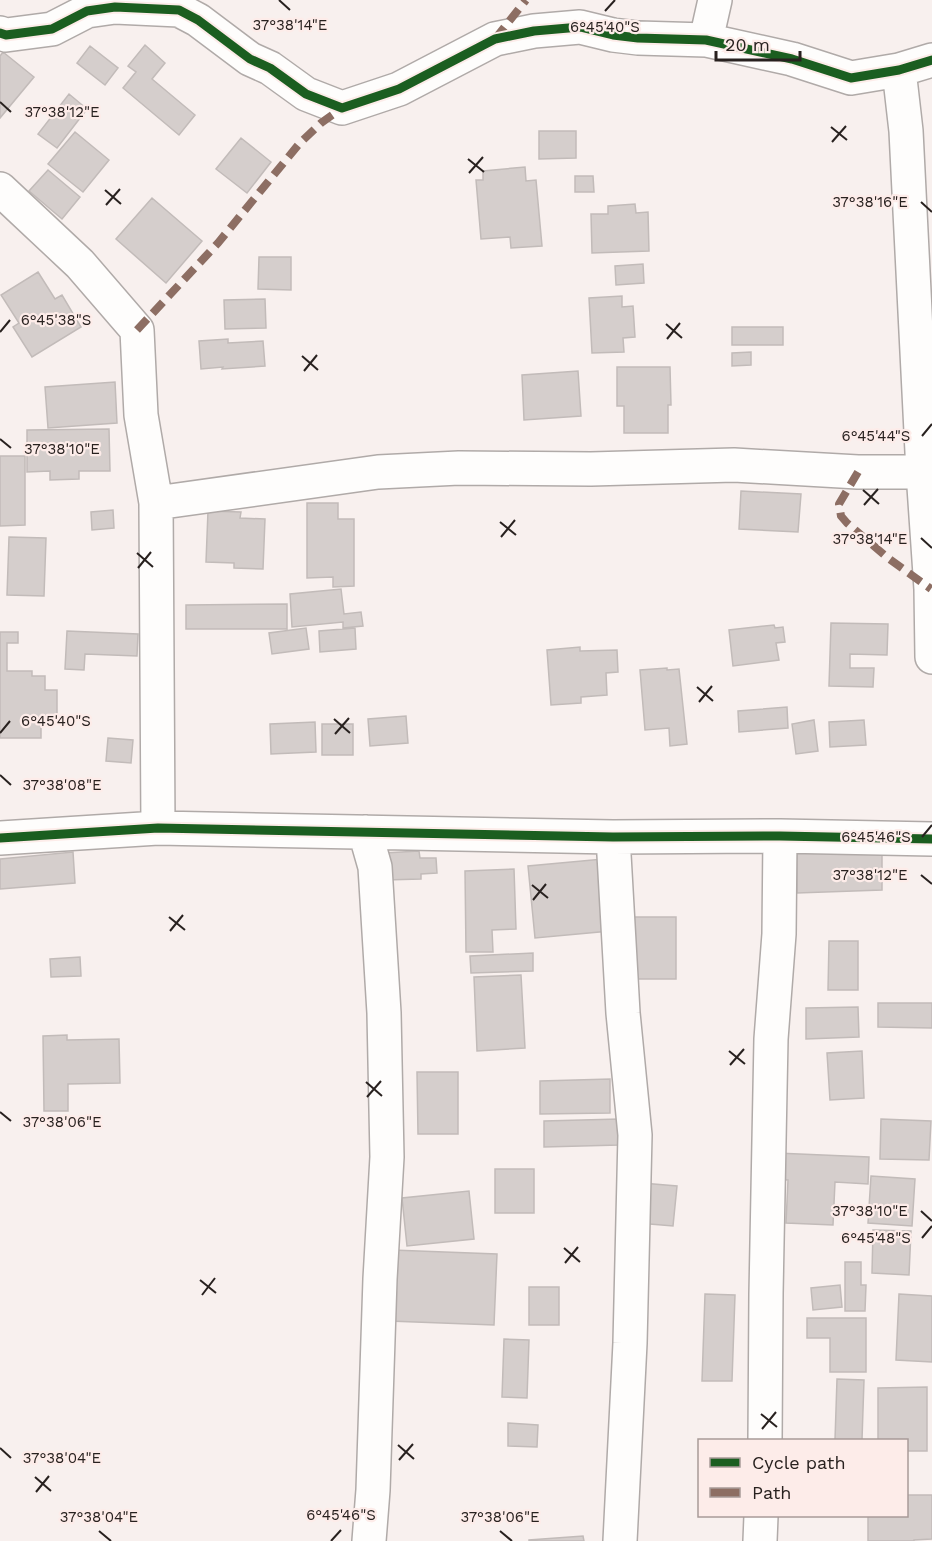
<svg xmlns="http://www.w3.org/2000/svg" width="932" height="1541" viewBox="0 0 932 1541" font-family="'Work Sans',sans-serif">
<style>
.building{fill:#d5cecc;stroke:#c2bbb9;stroke-width:1.5}
.lines{fill:none;stroke-linecap:round;stroke-linejoin:round}
.minor-casing{stroke:#b0aaa8;stroke-width:36}
.minor{stroke:#fefdfc;stroke-width:33}
.quiet{stroke:#8d6e63;stroke-width:8;stroke-dasharray:15 8;stroke-linecap:butt}
.cycleway-casing{stroke:#fdece9;stroke-width:13}
.cycleway{stroke:#1b5e20;stroke-width:9}
.ticks{fill:none;stroke:#28211f;stroke-width:2}
.ticks-label{font-size:15px;text-anchor:middle;fill:#28211f;stroke:#fdece9;stroke-width:4.5;stroke-linejoin:round;paint-order:stroke}
</style>
<rect width="100%" height="100%" fill="#f8f0ee"/>
<path class="building" d="M 145,45 L 165,63 L 152,79 L 195,115 L 179,135 L 123,88 L 136,72 L 128,66 Z
M 90,46 L 118,68 L 105,85 L 77,63 Z
M 3,52 L 34,77 L 0,118 L 0,56 Z
M 69,94 L 87,109 L 57,148 L 38,134 Z
M 539,131 L 576,131 L 576,158 L 539,159 Z
M 75,132 L 109,160 L 83,192 L 48,164 Z
M 241,138 L 271,162 L 247,193 L 216,169 Z
M 525,167 L 526,181 L 536,180 L 542,246 L 511,248 L 510,237 L 481,239 L 476,180 L 483,180 L 483,171 Z
M 48,170 L 80,197 L 62,219 L 29,191 Z
M 575,176 L 593,176 L 594,192 L 575,192 Z
M 152,198 L 202,241 L 166,283 L 116,239 Z
M 635,204 L 636,213 L 648,212 L 649,251 L 592,253 L 591,214 L 608,214 L 608,206 Z
M 259,257 L 291,257 L 291,290 L 258,289 Z
M 643,264 L 644,283 L 616,285 L 615,266 Z
M 38,272 L 55,299 L 62,295 L 81,327 L 32,357 L 13,327 L 19,323 L 1,295 Z
M 622,296 L 622,307 L 633,306 L 635,337 L 623,338 L 624,352 L 592,353 L 589,298 Z
M 265,299 L 266,328 L 225,329 L 224,300 Z
M 732,327 L 783,327 L 783,345 L 732,345 Z
M 228,339 L 228,343 L 263,341 L 265,366 L 222,369 L 223,367 L 201,369 L 199,341 Z
M 751,352 L 751,365 L 732,366 L 732,353 Z
M 617,367 L 670,367 L 671,405 L 668,405 L 668,433 L 624,433 L 624,406 L 617,406 Z
M 578,371 L 581,416 L 524,420 L 522,375 Z
M 115,382 L 117,423 L 48,428 L 45,387 Z
M 109,429 L 110,471 L 79,471 L 79,479 L 50,480 L 50,471 L 27,472 L 27,430 Z
M 0,456 L 25,456 L 25,525 L 0,526 Z
M 741,491 L 801,494 L 798,532 L 739,529 Z
M 307,503 L 338,503 L 338,519 L 354,519 L 354,586 L 333,587 L 333,577 L 307,578 Z
M 113,510 L 114,528 L 92,530 L 91,512 Z
M 208,511 L 241,512 L 240,518 L 265,519 L 263,569 L 234,568 L 234,563 L 206,562 Z
M 9,537 L 46,538 L 44,596 L 7,595 Z
M 341,589 L 344,614 L 361,612 L 363,626 L 343,628 L 343,622 L 292,627 L 290,594 Z
M 287,604 L 287,629 L 186,629 L 186,605 Z
M 831,623 L 888,624 L 887,655 L 850,654 L 850,668 L 874,668 L 873,687 L 829,686 Z
M 774,625 L 775,628 L 783,627 L 785,642 L 776,643 L 779,660 L 733,666 L 729,630 Z
M 306,628 L 309,649 L 272,654 L 269,633 Z
M 355,628 L 356,649 L 320,652 L 319,631 Z
M 67,631 L 138,634 L 137,656 L 85,654 L 84,670 L 65,669 Z
M 0,632 L 18,632 L 18,643 L 7,643 L 7,671 L 32,671 L 32,676 L 45,676 L 45,690 L 57,690 L 57,719 L 41,719 L 41,738 L 0,738 Z
M 580,647 L 580,651 L 617,650 L 618,672 L 606,673 L 607,695 L 581,697 L 581,703 L 551,705 L 547,650 Z
M 667,668 L 667,670 L 679,669 L 687,744 L 670,746 L 669,728 L 645,730 L 640,670 Z
M 787,707 L 788,728 L 739,732 L 738,711 Z
M 406,716 L 408,743 L 370,746 L 368,719 Z
M 814,720 L 818,751 L 796,754 L 792,724 Z
M 864,720 L 866,745 L 830,747 L 829,722 Z
M 315,722 L 316,752 L 271,754 L 270,724 Z
M 322,724 L 353,724 L 353,755 L 322,755 Z
M 108,738 L 133,740 L 131,763 L 106,761 Z
M 882,849 L 882,890 L 797,893 L 797,852 Z
M 419,851 L 420,858 L 436,858 L 437,873 L 421,874 L 421,879 L 385,880 L 384,853 Z
M 73,852 L 75,883 L 0,889 L 0,859 Z
M 603,859 L 610,931 L 535,938 L 528,866 Z
M 514,869 L 516,929 L 492,930 L 493,952 L 466,952 L 465,871 Z
M 628,917 L 676,917 L 676,979 L 628,979 Z
M 829,941 L 858,941 L 858,990 L 828,990 Z
M 533,953 L 533,971 L 471,973 L 470,956 Z
M 80,957 L 81,976 L 51,977 L 50,959 Z
M 521,975 L 525,1048 L 477,1051 L 474,977 Z
M 878,1003 L 932,1003 L 932,1028 L 878,1027 Z
M 858,1007 L 859,1037 L 806,1039 L 806,1008 Z
M 67,1035 L 67,1040 L 119,1039 L 120,1083 L 68,1084 L 68,1111 L 44,1111 L 43,1036 Z
M 862,1051 L 864,1098 L 830,1100 L 827,1053 Z
M 417,1072 L 458,1072 L 458,1134 L 418,1134 Z
M 610,1079 L 610,1113 L 540,1114 L 540,1081 Z
M 619,1119 L 619,1145 L 544,1147 L 544,1121 Z
M 881,1119 L 931,1121 L 929,1160 L 880,1159 Z
M 776,1153 L 869,1157 L 868,1184 L 835,1182 L 833,1225 L 786,1223 L 788,1180 L 774,1179 Z
M 495,1169 L 534,1169 L 534,1213 L 495,1213 Z
M 871,1176 L 915,1179 L 912,1226 L 868,1223 Z
M 642,1183 L 677,1186 L 673,1226 L 638,1223 Z
M 469,1191 L 474,1239 L 407,1246 L 402,1198 Z
M 873,1230 L 911,1231 L 909,1275 L 872,1273 Z
M 392,1250 L 497,1254 L 494,1325 L 389,1321 Z
M 845,1262 L 861,1262 L 861,1285 L 866,1285 L 865,1311 L 845,1311 Z
M 840,1285 L 842,1307 L 813,1310 L 811,1288 Z
M 529,1287 L 559,1287 L 559,1325 L 529,1325 Z
M 705,1294 L 735,1295 L 732,1381 L 702,1381 Z
M 899,1294 L 932,1296 L 932,1362 L 896,1360 Z
M 807,1318 L 866,1318 L 866,1372 L 830,1372 L 830,1338 L 807,1338 Z
M 504,1339 L 529,1340 L 527,1398 L 502,1397 Z
M 837,1379 L 864,1380 L 862,1440 L 835,1440 Z
M 927,1387 L 927,1451 L 906,1451 L 906,1440 L 878,1440 L 878,1388 Z
M 508,1423 L 538,1425 L 537,1447 L 508,1446 Z
M 906,1495 L 932,1495 L 932,1539 L 914,1540 L 914,1541 L 868,1541 L 868,1516 L 906,1516 Z
M 583,1536 L 584,1541 L 529,1541 L 529,1540 Z"/>
<g class="lines">
<g class="minor-casing">
<path id="minor" d="M 0,33 L 6,35 L 52,29 L 87,11 L 115,7 L 179,10 L 198,20 L 250,59 L 270,68 L 306,94 L 342,108 L 399,89 L 495,39 L 534,31 L 580,27 L 613,35 L 638,38 L 706,40 L 792,59 L 851,78 L 899,70 L 932,60
M 706,40 L 715,0
M 899,70 L 906,131 L 923,472 L 931,589 L 932,657
M 0,189 L 80,264 L 137,330 L 141,415 L 156,503 L 158,828
M 156,503 L 378,472 L 459,468 L 591,469 L 734,465 L 858,472 L 923,472
M 365,832 L 375,867 L 384,1013 L 387,1157 L 380,1279 L 373,1490 L 369,1541
M 613,837 L 623,1013 L 635,1135 L 630,1343 L 620,1541
M 0,838 L 158,828 L 613,837 L 780,836 L 932,839
M 765,1440 L 766,1294 L 771,1039 L 779,934 L 780,836
M 760,1541 L 761,1516"/>
</g>
<use href="#minor" class="minor"/>
<path class="quiet" d="M 495,39 L 526,0
M 137,330 L 218,243 L 299,144 L 321,123 L 342,108
M 858,472 L 839,504 L 841,516 L 847,523 L 888,558 L 931,589"/>
<g class="cycleway-casing">
<path id="cycleway" d="M 0,33 L 6,35 L 52,29 L 87,11 L 115,7 L 179,10 L 198,20 L 250,59 L 270,68 L 306,94 L 342,108 L 399,89 L 495,39 L 534,31 L 580,27 L 613,35 L 638,38 L 706,40 L 792,59 L 851,78 L 899,70 L 932,60
M 0,838 L 158,828 L 613,837 L 780,836 L 932,839"/>
</g>
<use href="#cycleway" class="cycleway"/>
</g>
<path class="ticks" d="M 279,0 L 290,10M 605,11 L 615,0M 0,102 L 11,112M 831,127 L 847,140M 832,142 L 846,126M 468,159 L 484,172M 469,173 L 483,157M 105,190 L 121,204M 921,202 L 932,212M 106,205 L 120,189M 666,324 L 682,338M 0,332 L 10,320M 667,339 L 680,323M 302,356 L 318,370M 304,371 L 317,355M 922,436 L 932,424M 0,439 L 11,448M 863,490 L 879,504M 864,505 L 878,489M 500,522 L 516,535M 501,537 L 515,520M 921,538 L 932,548M 137,553 L 153,567M 138,568 L 151,552M 697,687 L 713,701M 699,702 L 712,686M 334,719 L 350,733M 0,733 L 10,721M 335,734 L 349,718M 0,775 L 11,785M 922,837 L 932,825M 921,875 L 932,884M 532,885 L 548,898M 533,900 L 546,884M 169,917 L 185,930M 170,931 L 183,915M 729,1051 L 745,1064M 730,1065 L 744,1049M 366,1082 L 382,1096M 367,1097 L 381,1081M 0,1112 L 11,1121M 921,1211 L 932,1221M 922,1238 L 932,1226M 564,1248 L 580,1262M 565,1263 L 578,1247M 200,1280 L 216,1293M 202,1295 L 215,1278M 761,1414 L 777,1427M 762,1429 L 776,1412M 398,1445 L 414,1459M 0,1448 L 11,1458M 399,1460 L 413,1444M 35,1477 L 51,1491M 36,1492 L 49,1476M 99,1531 L 111,1541M 500,1531 L 512,1541M 331,1541 L 341,1530"/>
<g class="ticks-label">
<text x="290" y="30">37°38'14"E</text>
<text x="605" y="32">6°45'40"S</text>
<text x="62" y="117">37°38'12"E</text>
<text x="870" y="207">37°38'16"E</text>
<text x="56" y="325">6°45'38"S</text>
<text x="876" y="441">6°45'44"S</text>
<text x="62" y="454">37°38'10"E</text>
<text x="870" y="544">37°38'14"E</text>
<text x="56" y="726">6°45'40"S</text>
<text x="62" y="790">37°38'08"E</text>
<text x="876" y="842">6°45'46"S</text>
<text x="870" y="880">37°38'12"E</text>
<text x="62" y="1127">37°38'06"E</text>
<text x="870" y="1216">37°38'10"E</text>
<text x="876" y="1243">6°45'48"S</text>
<text x="62" y="1463">37°38'04"E</text>
<text x="341" y="1520">6°45'46"S</text>
<text x="99" y="1522">37°38'04"E</text>
<text x="500" y="1522">37°38'06"E</text>
</g>
<rect x="698" y="1439" width="210" height="78" fill="#fdece9" stroke="#a89b98" stroke-width="1.5"/>
<rect x="710" y="1458" width="30" height="9" fill="#1b5e20" stroke="#a89b98" stroke-width="1.5"/>
<text x="752" y="1469" font-size="18" fill="#28211f">Cycle path</text>
<rect x="710" y="1488" width="30" height="9" fill="#8d6e63" stroke="#a89b98" stroke-width="1.5"/>
<text x="752" y="1499" font-size="18" fill="#28211f">Path</text>
<path d="M716 51v9h84v-9" fill="none" stroke="#28211f" stroke-width="3"/>
<text x="725" y="51" font-size="18" fill="#28211f" stroke="#fdece9" stroke-width="4.5" paint-order="stroke">20 m</text>
</svg>
